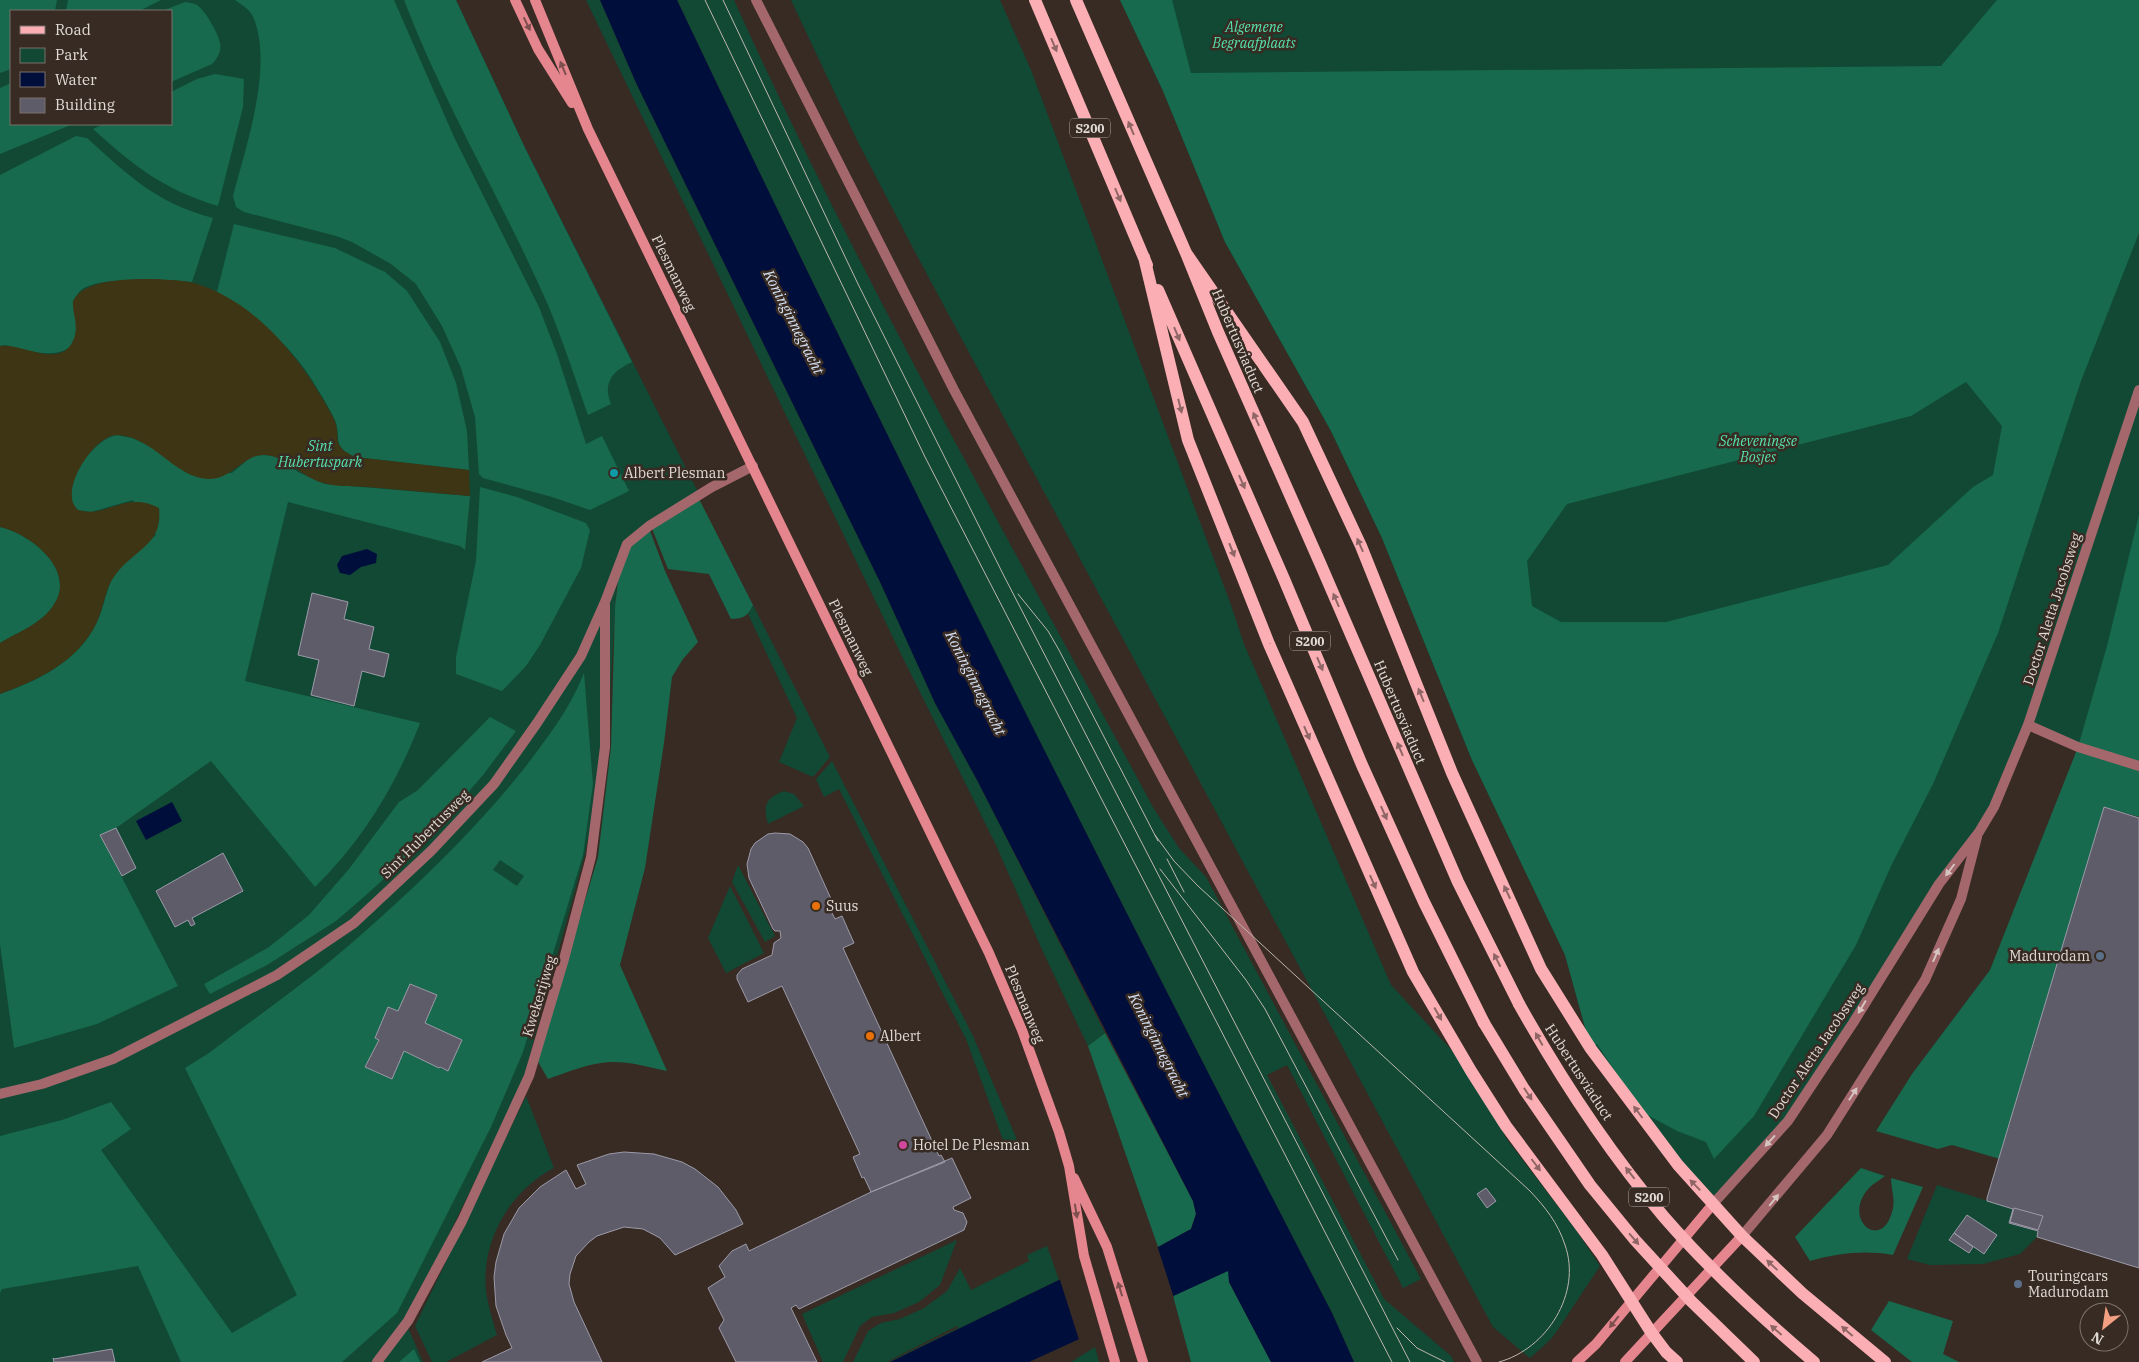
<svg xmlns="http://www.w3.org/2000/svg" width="2139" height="1362" viewBox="0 0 2139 1362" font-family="'IBM Plex Serif',serif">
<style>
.green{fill:#114935;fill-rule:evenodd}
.forest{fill:#176a4d;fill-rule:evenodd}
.sand{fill:#3e3515}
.water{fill:#000e3b}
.pier{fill:#372b23}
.building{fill:#5f5c6a;stroke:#9d9aa9}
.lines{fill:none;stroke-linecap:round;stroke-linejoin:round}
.minor{stroke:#a3676c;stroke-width:10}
.secondary{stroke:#e5858e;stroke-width:10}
.primary{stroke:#fbafb5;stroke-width:12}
.tram{stroke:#beb6af;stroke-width:1}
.primary-bridge{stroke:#fbafb5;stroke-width:12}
.oneway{fill:#7d4f4e}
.oneway2{fill:#8f6665}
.oneway3{fill:#d5c4c0}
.culture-dot{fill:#0f9aa8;stroke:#372b23;stroke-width:2}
.food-dot{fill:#e8710a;stroke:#372b23;stroke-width:2}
.service-dot{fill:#5c6f8a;stroke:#372b23;stroke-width:2}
.hotel-dot{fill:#d1479c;stroke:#372b23;stroke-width:2}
.labels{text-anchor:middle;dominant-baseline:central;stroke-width:5;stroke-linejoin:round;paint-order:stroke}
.shield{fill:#372b23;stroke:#afa6a0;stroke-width:1}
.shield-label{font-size:12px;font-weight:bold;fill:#e2dbd5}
.park-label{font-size:14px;font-style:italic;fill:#56e2ac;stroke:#372b23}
.street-label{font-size:14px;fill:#e2dbd5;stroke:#372b23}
.poi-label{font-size:14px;fill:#e2dbd5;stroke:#372b23;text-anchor:start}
.water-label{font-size:15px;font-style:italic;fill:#d5e1f4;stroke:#372b23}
</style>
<rect width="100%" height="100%" fill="#372b23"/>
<path class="green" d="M 0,0 L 456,0 L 525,148 L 698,492 L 649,526 L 617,578 L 607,746 L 585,854 L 522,1084 L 406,1323 L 423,1362 L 0,1362 ZM 11,11 L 171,11 L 171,124 L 11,124 Z
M 586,0 L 600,0 L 637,85 L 881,584 L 935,703 L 977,780 L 1105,1033 L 1088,1046 L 1044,954 L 996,845 L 900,652 Z
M 677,0 L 734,0 C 859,277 1010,541 1154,809 L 1179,848 L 1206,877 L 1421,1279 L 1403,1288 L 1287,1065 L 1267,1075 L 1384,1299 L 1451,1356 L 1454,1362 L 1354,1362 L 1332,1313 C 1107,879 887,442 677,0 Z
M 791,0 L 1000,0 L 1031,70 L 1231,605 L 1244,644 L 1391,985 L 1471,1071 L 1506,1138 L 1576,1230 L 1600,1266 L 1557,1331 L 1550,1340 L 1530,1358 L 1493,1327 L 914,250 L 857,140 Z
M 1120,0 L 2139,0 L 2139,766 L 2028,726 L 1994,807 L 1788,1121 L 1719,1199 L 1661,1153 L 1591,1049 L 1565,955 L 1472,760 L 1382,538 L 1331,431 L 1225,242 L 1163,91 Z
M 753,605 L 830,757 L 813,777 L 779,762 L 797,718 L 748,614 Z
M 832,761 L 973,1036 L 1020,1147 L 1007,1151 L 966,1039 L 839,789 L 824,797 L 816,779 Z
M 784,791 L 794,794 L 804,806 L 768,824 C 763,806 765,798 784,791 Z
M 738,865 L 775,936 L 765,942 L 732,882 Z
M 730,886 L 764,953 L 726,973 L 708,938 Z
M 526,1096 L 554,1168 C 510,1191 481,1240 486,1291 C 488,1306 493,1321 497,1335 L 446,1362 L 432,1362 L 415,1326 Z
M 1937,1185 L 2013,1209 L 2010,1223 L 2038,1231 L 2037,1237 L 2020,1254 L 1983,1264 L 1930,1265 L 1907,1259 Z
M 957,1240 L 940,1285 L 919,1302 L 894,1313 L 872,1317 L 860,1326 L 843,1362 L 823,1362 L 802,1314 Z
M 1047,1246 L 1059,1280 L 890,1362 L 853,1362 L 868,1331 L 881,1323 L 900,1319 L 924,1308 L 947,1291 L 960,1268 L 971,1290 L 1029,1261 L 1027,1255 Z
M 1095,1347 L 1099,1362 L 1071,1362 Z"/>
<path class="forest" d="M 0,0 L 57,0 L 55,11 L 11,11 L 11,69 L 0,73 Z
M 68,0 L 161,0 L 139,11 L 66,11 Z
M 235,0 L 394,0 L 454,137 L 539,307 L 557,354 L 586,444 L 602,436 L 629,491 L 590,510 L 552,497 L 483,478 L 479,474 L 475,417 L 461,368 L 442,326 L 416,284 L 391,264 L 352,242 L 336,236 L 244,212 L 236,207 L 233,196 C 246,146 273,68 254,19 C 251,10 242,5 235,0 Z
M 404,0 L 456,0 L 525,148 L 632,362 C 613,371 602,382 611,404 L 588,415 C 575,378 563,341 548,305 C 503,202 444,105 404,0 Z
M 1120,0 L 1172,0 L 1191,73 L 1941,66 L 1997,0 L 2139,0 L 2139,233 L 2081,381 L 1998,633 L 1933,784 L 1891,866 L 1856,945 L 1754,1116 L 1714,1159 L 1706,1142 L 1677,1131 L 1642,1112 L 1597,1044 L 1591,1049 L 1565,955 L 1472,760 L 1382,538 L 1331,431 L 1225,242 L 1163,91 ZM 1966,382 L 2002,426 L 1993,475 L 1973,487 L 1888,565 L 1666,622 L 1561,622 L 1532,606 L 1527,561 L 1567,504 L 1911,416 Z
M 185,2 C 189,3 194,3 197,5 C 205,10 218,33 220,43 C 222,51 217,59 212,64 L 171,82 L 171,11 L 162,11 Z
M 215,74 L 244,79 L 243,107 L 218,206 C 164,190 134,166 93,129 L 103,124 L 171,124 L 171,92 L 197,79 Z
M 11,83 L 11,124 L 73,124 L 0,154 L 0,88 Z
M 76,136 L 87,138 C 129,176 156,203 213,218 L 192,282 C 170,280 96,275 80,291 C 72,300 74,311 76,320 C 83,368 30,352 5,345 L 0,346 L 0,175 Z
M 234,224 L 335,248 L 385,272 L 407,291 L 440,342 L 456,383 L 467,431 L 469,470 L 355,457 C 331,446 342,439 335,420 C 330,410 324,399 318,390 C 294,347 257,318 217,292 Z
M 117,435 L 132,438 L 154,448 L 191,474 L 232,473 L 252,456 L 263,455 L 274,456 L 285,461 L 298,472 L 325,484 L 470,496 L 465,550 L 460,546 L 288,502 L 245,681 L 420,723 C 396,785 363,840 315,887 L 211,761 L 116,828 L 100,835 L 178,986 L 97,1024 L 14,1048 L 0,944 L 0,694 C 38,681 79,661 97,622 C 104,608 106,589 114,575 C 124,560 143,548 156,535 L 133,500 L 91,512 L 78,510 C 55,490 94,438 117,435 Z
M 480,487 L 517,497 L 586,523 L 590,530 L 581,568 L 540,645 L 526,666 L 502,691 L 456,674 L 456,657 L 476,561 Z
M 697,495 L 753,605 C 748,616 743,619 731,619 L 709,574 L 668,569 L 651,526 Z
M 2139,515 L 2139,817 L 2104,807 L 2000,1159 L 1952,1145 L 1938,1149 L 1876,1131 L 1912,1074 L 1990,970 L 2078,747 L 2107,646 Z
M 0,527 C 31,534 78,571 53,606 C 41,624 18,632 0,643 Z
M 649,528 L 665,571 L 698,642 L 683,659 L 672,677 L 664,743 L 645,868 L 620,965 L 667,1071 C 649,1067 631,1062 613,1062 C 591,1062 568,1072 548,1079 L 537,1060 L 598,857 L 611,747 L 615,607 L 618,580 L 628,544 Z
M 584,673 L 593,784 L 583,855 L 523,1052 L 491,1127 L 397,1313 L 342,1362 L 181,1362 L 138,1266 L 2,1289 L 0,1293 L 0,1136 L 62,1120 L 111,1102 L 131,1129 L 101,1150 L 232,1333 L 297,1295 L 185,1068 L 209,1053 C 260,1014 314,977 362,934 C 419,884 479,826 526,766 C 549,735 570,709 584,673 ZM 500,860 L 524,876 L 517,886 L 493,870 ZM 411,984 L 437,995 L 425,1023 L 462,1040 L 448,1071 L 439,1068 L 404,1051 L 391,1079 L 365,1067 L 379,1040 L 375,1038 L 388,1008 L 398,1011 Z
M 490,717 L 516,731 L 483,775 L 447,817 L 410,855 L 365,896 L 336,921 L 267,965 L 210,994 L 204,984 L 269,947 L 309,915 L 349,869 L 399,802 L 418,790 Z
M 1105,1033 L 1193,1201 L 1196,1214 L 1191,1229 L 1158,1247 L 1088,1046 Z
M 1861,1168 L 1885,1176 C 1880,1180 1874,1183 1869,1188 C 1840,1220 1884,1254 1893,1208 C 1895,1198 1891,1188 1891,1178 L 1923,1187 L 1893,1255 C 1864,1250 1839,1253 1810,1261 L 1795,1237 Z
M 1229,1270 L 1229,1282 L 1271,1362 L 1191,1362 L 1173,1296 Z
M 1889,1301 L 1953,1321 L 1943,1354 L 1959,1362 L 1912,1362 L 1871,1330 Z
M 414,1349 L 420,1362 L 399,1362 Z"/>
<path class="sand" d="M 156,279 C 169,280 183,280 194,283 C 258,302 303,361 333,417 C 343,436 328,445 355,457 L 469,470 L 470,496 C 436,493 402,490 368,487 C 354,486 337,487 323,483 C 302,477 286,457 266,455 C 244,453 233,480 208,479 C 175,478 153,436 117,435 C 94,435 57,492 78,510 C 106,519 125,490 159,508 C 163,545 135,549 116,574 C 105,587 104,608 96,624 C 77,662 38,680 0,694 L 0,643 C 18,632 41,624 53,606 C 78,571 31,534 0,527 L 0,346 C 22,342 65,373 75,335 C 78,323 72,312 73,301 C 84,278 134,279 156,279 Z"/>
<path class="water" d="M 600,0 L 677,0 C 887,442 1107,879 1332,1313 L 1354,1362 L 1271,1362 L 1229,1282 L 1228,1271 L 1029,1362 L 890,1362 L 1059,1280 L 1158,1247 L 1191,1229 L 1196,1214 L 1193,1201 L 977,780 L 935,703 L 881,584 L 637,85 Z
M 367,549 L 377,554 L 376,563 L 361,567 L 350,575 L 340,573 L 337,565 L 342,556 Z
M 172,802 L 182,821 L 146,840 L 136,821 Z"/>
<path class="pier" d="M 1157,1245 L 1174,1298 L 1080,1343 L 1059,1277 Z
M 957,1326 L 958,1328 L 888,1362 L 888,1361 Z"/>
<path class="building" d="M 312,593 L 348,602 L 344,619 L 374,627 L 369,649 L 389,654 L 384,677 L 362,671 L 354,706 L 311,695 L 319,660 L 298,655 Z
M 2104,807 L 2139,818 L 2139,1268 L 2037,1237 L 2038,1231 L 2009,1223 L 2013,1209 L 1987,1201 L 1987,1198 Z
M 116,828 L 136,868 L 122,876 L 100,835 Z
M 775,833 L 790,834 L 803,842 L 808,848 L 832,901 L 829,907 L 835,919 L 842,916 L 854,943 L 843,948 L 939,1156 L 941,1155 L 945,1162 L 871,1192 L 864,1177 L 862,1178 L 853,1157 L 860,1154 L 782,986 L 748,1002 L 737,979 L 737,975 L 742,969 L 772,955 L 774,943 L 781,938 L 780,931 L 775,931 L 773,929 L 749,878 L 747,864 L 751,849 L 755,843 L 768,834 Z
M 223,853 L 243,891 L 192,918 L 195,924 L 191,926 L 188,920 L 175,927 L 156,891 Z
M 410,984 L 437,995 L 425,1023 L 462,1040 L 448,1071 L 440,1067 L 439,1068 L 404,1051 L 392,1079 L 365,1067 L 379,1040 L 375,1038 L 388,1007 L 398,1011 Z
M 624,1152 L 654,1154 L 682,1162 L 695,1169 L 718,1187 L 736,1210 L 743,1224 L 675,1255 L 660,1238 L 643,1229 L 624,1227 L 597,1236 L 589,1242 L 576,1256 L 570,1274 L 569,1284 L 574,1302 L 602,1362 L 482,1362 L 512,1348 L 506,1335 L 496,1306 L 494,1277 L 496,1262 L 504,1234 L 519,1208 L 540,1187 L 566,1170 L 576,1189 L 586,1184 L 577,1165 L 609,1154 Z
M 952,1158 L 971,1198 L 953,1207 L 954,1210 L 963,1213 L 967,1222 L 964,1230 L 799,1309 L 796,1305 L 791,1308 L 817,1362 L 736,1362 L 719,1328 L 724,1320 L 708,1288 L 725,1277 L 719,1266 L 732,1251 L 746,1244 L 749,1251 L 871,1192 Z
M 1486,1188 L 1496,1201 L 1487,1208 L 1477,1194 Z
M 2014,1208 L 2043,1216 L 2038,1230 L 2010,1222 Z
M 1967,1215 L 1997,1235 L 1984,1254 L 1954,1233 Z
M 1954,1233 L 1973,1247 L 1969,1253 L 1949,1240 Z
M 112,1349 L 115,1362 L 54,1362 L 53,1358 L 54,1359 Z"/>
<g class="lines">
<path class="minor" d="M 756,0 L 954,390 L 1477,1362
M 2028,725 L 2078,747 L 2139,766
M 0,1094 L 42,1084 L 113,1059 L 277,975 L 354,923 L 431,851 L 494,784 L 537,723 L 581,656 L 605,602 L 627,544 L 649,526 L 712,487 L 753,466
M 1713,1204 L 1788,1121 L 1853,1023 L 1939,884 L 1979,832 L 1994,807 L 2028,725 L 2139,390
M 1742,1236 L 1827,1135 L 1925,980 L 1961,899 L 1977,837
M 377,1362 L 408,1321 L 462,1221 L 529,1076 L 564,959 L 591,857 L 605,747 L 605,605"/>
<path class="secondary" d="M 515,0 L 538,49 L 572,103
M 535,0 L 588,129 L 989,953 L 1022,1030 L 1059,1132 L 1069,1166 L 1084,1256 L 1115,1362
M 1074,1178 L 1107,1247 L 1143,1362
M 1577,1362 L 1596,1344 L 1713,1204
M 1625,1362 L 1742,1236"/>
<path class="primary" d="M 1035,0 L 1147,265
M 1076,0 L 1186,253 L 1218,332 L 1320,563 L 1458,882 L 1519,1004
M 1186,253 L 1303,422 L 1361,546 L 1452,773 L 1541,969 L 1591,1049 L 1678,1165 L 1742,1236 L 1802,1293 L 1885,1362
M 1144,257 L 1188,440 L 1269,644 L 1413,972 L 1471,1071 L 1506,1126 L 1602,1255 L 1651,1332 L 1666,1352 L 1677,1362
M 1158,290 L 1284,579 L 1362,765 L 1424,902 L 1484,1023"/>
<path class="tram" d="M 705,0 L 925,457 L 1392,1362
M 723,0 L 858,284 L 1004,576 L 1410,1362
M 1018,594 L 1048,631 L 1059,650 L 1158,841
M 1155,835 L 1174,861 L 1198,886 L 1530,1191 C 1545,1207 1558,1223 1565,1245 C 1582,1293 1547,1349 1499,1362
M 1167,859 L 1184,892
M 1160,869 L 1246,980 L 1265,1009 L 1398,1260
M 1397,1328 L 1417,1348 L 1445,1362"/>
<path class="primary-bridge" d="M 1519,1004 C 1561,1079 1608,1151 1664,1217 C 1710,1270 1761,1317 1814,1362
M 1484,1023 L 1524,1089 L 1590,1185 L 1635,1240 L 1691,1301 L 1754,1362"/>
</g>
<defs><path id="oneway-solid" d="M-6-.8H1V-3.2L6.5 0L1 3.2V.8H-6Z" transform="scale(1.25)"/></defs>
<g class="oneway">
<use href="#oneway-solid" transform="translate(527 24) rotate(64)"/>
<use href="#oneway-solid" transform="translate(563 68) rotate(-113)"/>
<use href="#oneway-solid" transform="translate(1076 1211) rotate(81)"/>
<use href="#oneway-solid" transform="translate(1120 1289) rotate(-107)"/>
<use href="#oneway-solid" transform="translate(1614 1322) rotate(129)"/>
</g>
<g class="oneway2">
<use href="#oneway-solid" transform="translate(1054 45) rotate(67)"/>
<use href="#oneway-solid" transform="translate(1131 128) rotate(-113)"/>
<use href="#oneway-solid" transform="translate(1118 195) rotate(67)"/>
<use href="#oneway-solid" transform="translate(1177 334) rotate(67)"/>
<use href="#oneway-solid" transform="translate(1180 406) rotate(76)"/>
<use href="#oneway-solid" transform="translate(1256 419) rotate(-114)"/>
<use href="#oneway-solid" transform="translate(1242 482) rotate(66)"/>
<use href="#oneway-solid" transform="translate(1360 545) rotate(-114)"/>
<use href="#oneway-solid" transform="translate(1232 550) rotate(68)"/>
<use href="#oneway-solid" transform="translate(1336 600) rotate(-113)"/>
<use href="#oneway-solid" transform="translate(1320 664) rotate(67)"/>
<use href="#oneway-solid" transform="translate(1421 695) rotate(-112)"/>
<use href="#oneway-solid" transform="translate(1307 733) rotate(67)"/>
<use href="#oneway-solid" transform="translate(1400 749) rotate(-113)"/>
<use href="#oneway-solid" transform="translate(1384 813) rotate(66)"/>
<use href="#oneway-solid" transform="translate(1373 882) rotate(66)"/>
<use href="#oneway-solid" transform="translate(1507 892) rotate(-115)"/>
<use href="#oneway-solid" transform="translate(1497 960) rotate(-117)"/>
<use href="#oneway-solid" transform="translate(1438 1014) rotate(60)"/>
<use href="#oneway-solid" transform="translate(1539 1039) rotate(-119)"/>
<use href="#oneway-solid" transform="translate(1528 1094) rotate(57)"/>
<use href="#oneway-solid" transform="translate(1638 1112) rotate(-127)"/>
<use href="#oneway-solid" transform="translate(1536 1165) rotate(53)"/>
<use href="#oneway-solid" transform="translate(1630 1173) rotate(-128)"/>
<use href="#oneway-solid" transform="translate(1695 1185) rotate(-134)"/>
<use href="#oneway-solid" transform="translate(1634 1239) rotate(49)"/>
<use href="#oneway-solid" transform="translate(1772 1265) rotate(-137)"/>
<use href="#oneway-solid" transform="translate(1776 1330) rotate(-139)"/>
<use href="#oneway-solid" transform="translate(1847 1331) rotate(-139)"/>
</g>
<g class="oneway3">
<use href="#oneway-solid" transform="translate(1950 870) rotate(127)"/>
<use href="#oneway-solid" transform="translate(1936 955) rotate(-66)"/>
<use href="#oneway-solid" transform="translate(1862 1007) rotate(121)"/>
<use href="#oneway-solid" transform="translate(1853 1094) rotate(-57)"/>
<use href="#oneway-solid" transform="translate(1770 1141) rotate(132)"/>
<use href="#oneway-solid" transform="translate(1774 1200) rotate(-51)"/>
</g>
<circle class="culture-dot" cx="614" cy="473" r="5"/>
<g class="food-dot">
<circle cx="816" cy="906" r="5"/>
<circle cx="870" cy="1036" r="5"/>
</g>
<g class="service-dot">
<circle cx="2100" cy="956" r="5"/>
<circle cx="2018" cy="1284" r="5"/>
</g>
<circle class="hotel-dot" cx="903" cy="1145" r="5"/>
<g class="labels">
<g class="shield">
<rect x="1070" y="118.5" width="40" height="19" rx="4"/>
<rect x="1290" y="631.5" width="40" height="19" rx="4"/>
<rect x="1629" y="1187.5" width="40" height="19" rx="4"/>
</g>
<g class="shield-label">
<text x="1090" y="128">S200</text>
<text x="1310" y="641">S200</text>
<text x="1649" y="1197">S200</text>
</g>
<g class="park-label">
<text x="1254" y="27">Algemene<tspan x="1254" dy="16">Begraafplaats</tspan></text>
<text x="1758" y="441">Scheveningse<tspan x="1758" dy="16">Bosjes</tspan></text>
<text x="320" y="446">Sint<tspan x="320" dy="16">Hubertuspark</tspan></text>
</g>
<g class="street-label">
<text transform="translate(674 273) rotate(64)">Plesmanweg</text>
<text transform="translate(1238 341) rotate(67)">Hubertusviaduct</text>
<text transform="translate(2052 609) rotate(-72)">Doctor Aletta Jacobsweg</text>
<text transform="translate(851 637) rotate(64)">Plesmanweg</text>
<text transform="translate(1400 712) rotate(67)">Hubertusviaduct</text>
<text transform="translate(425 834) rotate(-45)">Sint Hubertusweg</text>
<text transform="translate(539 996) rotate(-73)">Kwekerijweg</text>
<text transform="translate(1025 1004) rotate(68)">Plesmanweg</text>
<text transform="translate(1816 1051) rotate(-56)">Doctor Aletta Jacobsweg</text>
<text transform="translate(1579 1072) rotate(57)">Hubertusviaduct</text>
</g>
<g class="poi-label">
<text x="624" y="473">Albert Plesman</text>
<text x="826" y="906">Suus</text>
<text x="2090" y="956" text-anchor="end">Madurodam</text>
<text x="880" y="1036">Albert</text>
<text x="913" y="1145">Hotel De Plesman</text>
<text x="2028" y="1276">Touringcars<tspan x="2028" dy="16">Madurodam</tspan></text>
</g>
<g class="water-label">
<text transform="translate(794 322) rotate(63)">Koninginnegracht</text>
<text transform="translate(976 683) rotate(63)">Koninginnegracht</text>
<text transform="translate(1159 1045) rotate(63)">Koninginnegracht</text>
</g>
</g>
<rect x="10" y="10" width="162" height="115" fill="#372b23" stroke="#7b716a"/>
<rect x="20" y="26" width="25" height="8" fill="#fbafb5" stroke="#7b716a"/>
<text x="55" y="35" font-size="15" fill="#e2dbd5">Road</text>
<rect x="20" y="48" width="25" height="15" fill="#114935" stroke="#7b716a"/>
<text x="55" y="60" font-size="15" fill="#e2dbd5">Park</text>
<rect x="20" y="72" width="25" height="15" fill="#000e3b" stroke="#7b716a"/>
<text x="55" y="85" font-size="15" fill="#e2dbd5">Water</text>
<rect x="20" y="98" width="25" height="15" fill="#5f5c6a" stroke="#7b716a"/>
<text x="55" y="110" font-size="15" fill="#e2dbd5">Building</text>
<g transform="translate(2104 1327) rotate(210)"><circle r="24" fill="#372b23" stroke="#7b716a"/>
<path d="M0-4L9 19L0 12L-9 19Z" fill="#f39f82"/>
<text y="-8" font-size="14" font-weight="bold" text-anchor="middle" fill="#e2dbd5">N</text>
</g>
</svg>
